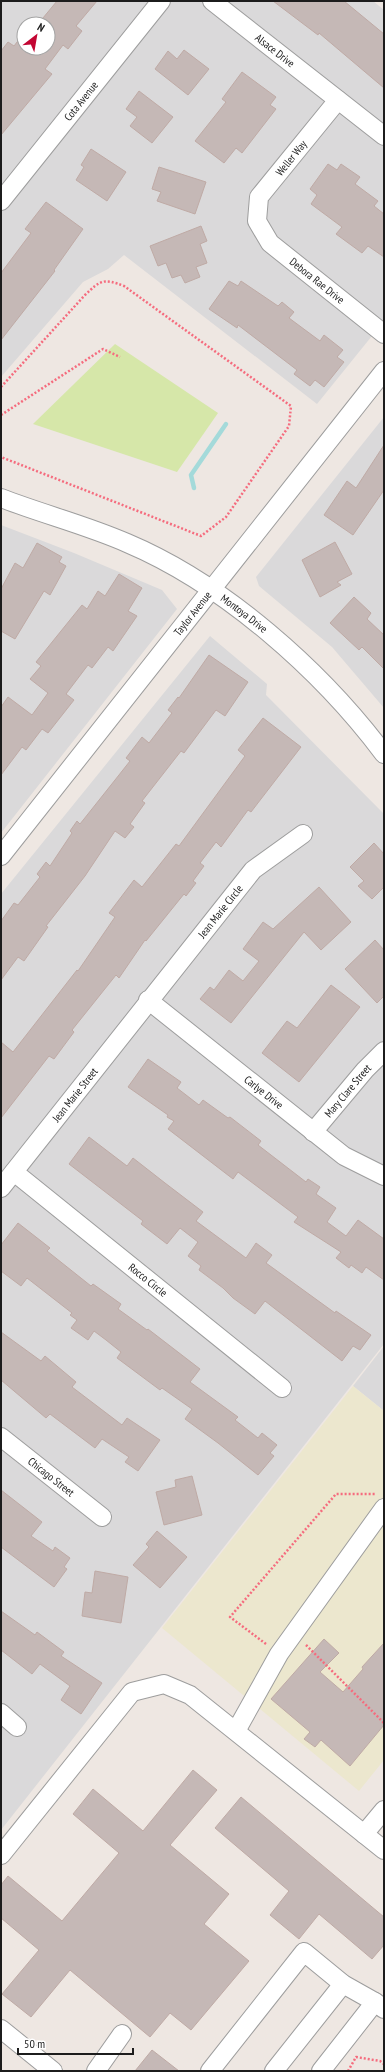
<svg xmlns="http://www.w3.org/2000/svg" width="385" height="2072" viewBox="0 0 385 2072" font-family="'PT Sans Narrow',sans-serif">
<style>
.residential{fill:#dad9da;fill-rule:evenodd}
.farmland{fill:#ece7ce}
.grass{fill:#d6e7a9}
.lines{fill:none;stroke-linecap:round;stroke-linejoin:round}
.stream{stroke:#a4dada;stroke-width:4.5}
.building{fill:#c5b8b6;stroke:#bfaaa5}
.minor-casing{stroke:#9d9d9d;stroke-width:20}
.path{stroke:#f56c7e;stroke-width:2.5;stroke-dasharray:2 2;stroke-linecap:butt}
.minor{stroke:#fff;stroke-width:18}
.labels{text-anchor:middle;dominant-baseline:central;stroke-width:4;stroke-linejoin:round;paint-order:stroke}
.street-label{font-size:11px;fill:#1c1c1c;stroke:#fff}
</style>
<rect width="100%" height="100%" fill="#eee7e2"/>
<path class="residential" d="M 1,1 L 373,1 L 384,10 L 384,321 L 317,404 L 124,255 L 108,269 L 83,282 L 1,377 ZM 24,24 L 48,24 L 48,48 L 24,48 Z
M 384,417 L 384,708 L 332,647 L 259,586 L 256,577 Z
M 1,525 L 74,553 L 162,590 L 177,609 L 1,833 Z
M 210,636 L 267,684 L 266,695 L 384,814 L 384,1344 L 1,1830 L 1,894 Z
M 384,1346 L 384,1411 L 353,1386 Z"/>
<path class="farmland" d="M 353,1386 L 384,1411 L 384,1760 L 359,1791 L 162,1628 Z"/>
<path class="grass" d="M 115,344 L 218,413 L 177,472 L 33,424 Z"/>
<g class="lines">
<path class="stream" d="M 194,488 L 191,475 L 226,424"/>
</g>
<path class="building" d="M 57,1 L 97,1 L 76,26 L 82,31 L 68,49 L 63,45 L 45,69 L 52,74 L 1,135 L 1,51 L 8,42 L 14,46 L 24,33 L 24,48 L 48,48 L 48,24 L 38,24 Z
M 273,1 L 344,1 L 384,34 L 384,88 L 319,33 L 318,35 Z
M 184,50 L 209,69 L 188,95 L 155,69 L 168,51 L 177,59 Z
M 242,72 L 276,97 L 270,105 L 276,109 L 242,153 L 236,148 L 224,163 L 195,141 L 226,102 L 222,99 Z
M 139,91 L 173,117 L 152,143 L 130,126 L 137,117 L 126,109 Z
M 91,149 L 126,172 L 107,201 L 76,180 L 84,167 L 81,165 Z
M 328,164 L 337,170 L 341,164 L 360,177 L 355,184 L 378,201 L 374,206 L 384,214 L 384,257 L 368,246 L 362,253 L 336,234 L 342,227 L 311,204 L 317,195 L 310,189 Z
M 159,167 L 206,182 L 195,214 L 157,201 L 161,192 L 152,189 Z
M 46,202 L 83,229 L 54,270 L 55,271 L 1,340 L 1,273 L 31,233 L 25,229 Z
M 201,226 L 207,241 L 200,244 L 207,263 L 196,267 L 200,277 L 185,283 L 181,275 L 172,278 L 166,263 L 158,266 L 150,246 Z
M 229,281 L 238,286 L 241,281 L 278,306 L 282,302 L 294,312 L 289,318 L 320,341 L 324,335 L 343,350 L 337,357 L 344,362 L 324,387 L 315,380 L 310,386 L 294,374 L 297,370 L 238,325 L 237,328 L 209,309 Z
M 384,445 L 384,490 L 353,535 L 324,515 L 347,481 L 356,488 Z
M 335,542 L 352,574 L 337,582 L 341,585 L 320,597 L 302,560 Z
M 37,543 L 62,557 L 59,562 L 66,566 L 50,595 L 44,591 L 15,639 L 1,631 L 1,589 L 15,563 L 23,568 Z
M 119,574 L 142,588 L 128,611 L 137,616 L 113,651 L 108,647 L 92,668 L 88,665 L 66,694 L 74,700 L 48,733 L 42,729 L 26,750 L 22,747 L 1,775 L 1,707 L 8,697 L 32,715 L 48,693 L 30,679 L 41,666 L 36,662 L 82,605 L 87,609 L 98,591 L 105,596 Z
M 354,597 L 371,613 L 367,619 L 384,635 L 384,669 L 362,647 L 359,650 L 330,623 Z
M 209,655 L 248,682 L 225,716 L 216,710 L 184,753 L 181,751 L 142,801 L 145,803 L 130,824 L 134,827 L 125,838 L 115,831 L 85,876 L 46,926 L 48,927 L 24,961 L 18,957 L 1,980 L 1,921 L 14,903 L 18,905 L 40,877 L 37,874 L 46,862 L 50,866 L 72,833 L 70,831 L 77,821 L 80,824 L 115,780 L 130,761 L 126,758 L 142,737 L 149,743 L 172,713 L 168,710 L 178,697 L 179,698 Z
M 263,718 L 301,747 L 251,812 L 248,810 L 221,847 L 216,842 L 200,863 L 204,866 L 193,881 L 196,883 L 186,896 L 184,894 L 146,941 L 145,940 L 119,978 L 116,975 L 72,1030 L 74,1032 L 54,1059 L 49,1056 L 1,1118 L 1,1042 L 13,1052 L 77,970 L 78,971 L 115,917 L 109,913 L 134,880 L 142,887 L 176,844 L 179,846 L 245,756 L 238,750 Z
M 374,843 L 384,854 L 384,887 L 372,899 L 358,886 L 364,881 L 350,867 Z
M 319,887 L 351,922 L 321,950 L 304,932 L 231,1023 L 200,999 L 210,987 L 214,990 L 229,970 L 243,981 L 259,961 L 243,949 L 263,922 L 273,929 Z
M 375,940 L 384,950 L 384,996 L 377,1003 L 345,969 Z
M 331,985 L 360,1007 L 299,1082 L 262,1053 L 287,1021 L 297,1028 Z
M 148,1059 L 181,1082 L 177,1088 L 199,1105 L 203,1100 L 228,1118 L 230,1117 L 261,1141 L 258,1145 L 306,1182 L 308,1179 L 320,1187 L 316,1194 L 336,1208 L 327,1222 L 346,1236 L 358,1220 L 384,1239 L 384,1280 L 366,1267 L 362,1273 L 351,1265 L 349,1268 L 336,1258 L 341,1252 L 294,1222 L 298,1217 L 238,1172 L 233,1179 L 168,1129 L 174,1121 L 167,1117 L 168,1115 L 128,1087 Z
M 89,1137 L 127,1166 L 133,1158 L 165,1183 L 203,1212 L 196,1221 L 246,1258 L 256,1243 L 272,1255 L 266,1263 L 335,1313 L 336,1311 L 371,1335 L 360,1350 L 353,1346 L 342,1361 L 265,1301 L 255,1314 L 233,1298 L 223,1288 L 199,1270 L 201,1266 L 188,1256 L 198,1242 L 180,1228 L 167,1244 L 141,1224 L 143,1221 L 69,1164 Z
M 18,1223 L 50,1248 L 47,1251 L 91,1286 L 93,1284 L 121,1304 L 118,1309 L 147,1330 L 148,1329 L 200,1369 L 190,1382 L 238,1417 L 235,1420 L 258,1438 L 262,1433 L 277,1445 L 270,1453 L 274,1456 L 258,1475 L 218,1443 L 185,1419 L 192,1409 L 162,1388 L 160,1390 L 117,1358 L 121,1352 L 106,1340 L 94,1331 L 88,1340 L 71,1328 L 77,1320 L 70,1315 L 72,1313 L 27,1278 L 21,1286 L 1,1271 L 1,1245 Z
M 1,1332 L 41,1361 L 45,1356 L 76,1382 L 72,1387 L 122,1425 L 127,1418 L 160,1440 L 138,1471 L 125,1462 L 129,1457 L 102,1439 L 95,1448 L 50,1414 L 46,1418 L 1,1380 Z
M 192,1476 L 202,1515 L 164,1525 L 156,1492 L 176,1487 L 175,1480 Z
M 1,1490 L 42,1522 L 31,1536 L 53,1551 L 55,1547 L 70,1558 L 64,1567 L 67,1569 L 54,1587 L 1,1547 Z
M 157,1531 L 187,1557 L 160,1588 L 133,1565 L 149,1547 L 146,1544 Z
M 95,1571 L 128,1577 L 121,1623 L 82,1616 L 85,1592 L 92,1593 Z
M 1,1611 L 35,1635 L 37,1632 L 64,1652 L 61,1656 L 102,1683 L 81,1714 L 61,1700 L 70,1686 L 40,1664 L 32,1674 L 1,1650 Z
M 324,1639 L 339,1653 L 320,1672 L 343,1692 L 363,1669 L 362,1667 L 384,1643 L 384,1725 L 350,1766 L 321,1740 L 315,1747 L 304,1739 L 310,1732 L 271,1699 Z
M 193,1770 L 217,1790 L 170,1845 L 229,1894 L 204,1924 L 249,1961 L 191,2030 L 170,2013 L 150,2037 L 70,1970 L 31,2017 L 2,1994 L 39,1950 L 1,1918 L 1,1885 L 8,1876 L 62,1921 L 119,1853 L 73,1814 L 93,1789 L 143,1831 Z
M 241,1797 L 384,1917 L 384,1945 L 372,1959 L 319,1914 L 299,1939 L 270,1915 L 289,1891 L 215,1828 Z
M 152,2050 L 179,2071 L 135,2071 Z"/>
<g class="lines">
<g class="minor-casing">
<g id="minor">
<path id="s1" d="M 212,1 L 384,136"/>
<path id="s2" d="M 338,100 L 259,197 L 257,221 L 270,243 L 384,334"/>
<path id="s3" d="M 1,201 L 161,1"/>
<path id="s4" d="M 1,498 C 42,514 86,525 127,543 C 224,584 321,670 384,754"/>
<path id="s5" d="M 1,856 L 384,371"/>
<path id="s6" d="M 148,1000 L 344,1156 L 384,1176"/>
<path id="s7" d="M 313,1132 L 365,1070 L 384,1051"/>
<path id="s8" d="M 14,1172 L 282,1388"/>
<path id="s9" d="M 1,1188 L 253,870 L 303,834"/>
<path id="s10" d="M 1,1437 L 102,1517"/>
<path d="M 1,1713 L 17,1727"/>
<path d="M 236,1731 L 279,1654 L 384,1508"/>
<path d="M 364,1834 L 384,1810"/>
<path d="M 1,1855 L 132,1692 L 164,1684 L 190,1695 L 384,1850"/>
<path d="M 1,2029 L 53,2071"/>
<path d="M 96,2071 L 122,2034"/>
<path d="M 210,2071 L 304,1952 L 343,1984 L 375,2002"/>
<path d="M 274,2071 L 343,1984"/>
<path d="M 321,2071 L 375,2002 L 384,2009"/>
</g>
</g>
<path class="path" d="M 1,387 L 85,295 C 101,280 103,278 124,286 L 291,406 L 289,426 L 226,517 L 201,536 L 1,457
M 1,415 L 103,349 L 120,357
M 266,1644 L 230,1617 L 336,1494 L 376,1494
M 306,1645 L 384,1723
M 348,2071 L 356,2057 L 380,2061 L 384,2064"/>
<use href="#minor" class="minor"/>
</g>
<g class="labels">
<g class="street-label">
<text stroke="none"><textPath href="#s1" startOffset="80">Alsace Drive</textPath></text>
<text stroke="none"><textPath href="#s3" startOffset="128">Cota Avenue</textPath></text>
<text transform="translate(291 158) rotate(-51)">Weller Way</text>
<text stroke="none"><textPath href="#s2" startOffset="235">Debora Rae Drive</textPath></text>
<text stroke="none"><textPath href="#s5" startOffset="309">Taylor Avenue</textPath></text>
<text stroke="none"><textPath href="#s4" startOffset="271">Montoya Drive</textPath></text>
<text stroke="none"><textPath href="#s9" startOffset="353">Jean Marie Circle</textPath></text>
<text stroke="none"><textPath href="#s7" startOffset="54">Mary Clare Street</textPath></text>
<text stroke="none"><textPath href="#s6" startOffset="148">Carlye Drive</textPath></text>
<text stroke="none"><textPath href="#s9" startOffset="119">Jean Marie Street</textPath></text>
<text stroke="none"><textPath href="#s8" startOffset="172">Rocco Circle</textPath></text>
<text stroke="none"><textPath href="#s10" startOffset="64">Chicago Street</textPath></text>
</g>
</g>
<rect width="385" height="2072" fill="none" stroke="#1c1c1c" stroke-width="4"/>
<g transform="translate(36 36) rotate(31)"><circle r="19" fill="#ffffff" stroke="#a4a4a4"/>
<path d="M0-3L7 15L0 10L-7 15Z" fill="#c30633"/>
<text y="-6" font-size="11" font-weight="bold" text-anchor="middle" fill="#1c1c1c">N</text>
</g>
<path d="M18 2048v6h115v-6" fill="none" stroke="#1c1c1c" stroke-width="2"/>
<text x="24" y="2048" font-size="12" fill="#1c1c1c" stroke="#ffffff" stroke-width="3" paint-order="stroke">50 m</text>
</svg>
